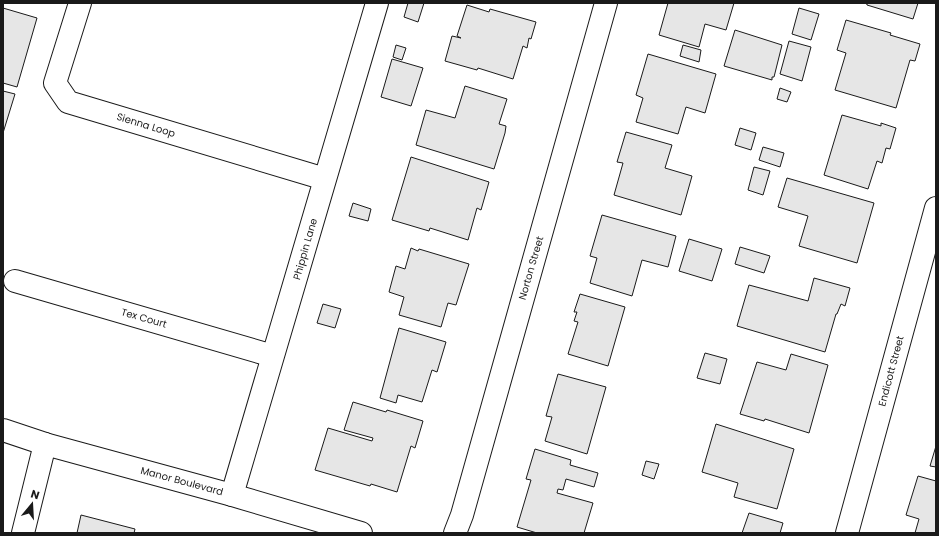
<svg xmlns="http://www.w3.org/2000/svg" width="939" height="536" viewBox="0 0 939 536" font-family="Poppins,sans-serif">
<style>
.building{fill:#e6e6e6;stroke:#1a1a1a}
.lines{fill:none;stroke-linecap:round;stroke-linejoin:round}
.minor-casing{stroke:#1a1a1a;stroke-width:24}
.tertiary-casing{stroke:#1a1a1a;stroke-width:24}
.minor{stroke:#fff;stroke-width:22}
.tertiary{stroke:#fff;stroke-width:22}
.labels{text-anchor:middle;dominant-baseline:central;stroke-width:3;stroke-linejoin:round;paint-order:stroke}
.street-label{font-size:10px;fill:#1a1a1a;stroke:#fff}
</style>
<rect width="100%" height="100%" fill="#fff"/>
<path class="building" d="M 408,3 L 424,3 L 418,22 L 404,17 Z
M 668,3 L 734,3 L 726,30 L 705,24 L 699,47 L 659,35 Z
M 864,3 L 918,3 L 913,19 L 867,5 L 867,4 Z
M 467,5 L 489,12 L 490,9 L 536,22 L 531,39 L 529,38 L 527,48 L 523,46 L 513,79 L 478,68 L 477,70 L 445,61 L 452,36 L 461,38 L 457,36 Z
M 3,8 L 37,18 L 17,87 L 3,83 Z
M 799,8 L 819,14 L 811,40 L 792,34 Z
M 846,20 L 891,33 L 890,35 L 920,44 L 915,61 L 910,60 L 896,108 L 835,90 L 846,53 L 837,50 Z
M 735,30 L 782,45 L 774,77 L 772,77 L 772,80 L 724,66 Z
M 789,41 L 811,47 L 802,81 L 780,74 Z
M 396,45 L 406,48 L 402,60 L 393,57 Z
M 683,45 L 701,50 L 699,62 L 680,56 Z
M 648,54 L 716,74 L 705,113 L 686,107 L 678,134 L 636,122 L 643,98 L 636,95 Z
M 392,59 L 423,68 L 411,106 L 381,97 Z
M 465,86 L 507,99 L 499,124 L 506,126 L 505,133 L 494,169 L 416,145 L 426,110 L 455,118 Z
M 780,88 L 791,92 L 787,102 L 777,99 Z
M 3,91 L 15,94 L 3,133 Z
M 842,115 L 881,126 L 881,123 L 896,128 L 890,149 L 886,148 L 882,163 L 877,161 L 868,189 L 824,175 Z
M 740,128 L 756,133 L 751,150 L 735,145 Z
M 626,132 L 672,145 L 665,168 L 692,176 L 681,215 L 614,195 L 623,163 L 617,162 Z
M 763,147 L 784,153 L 780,167 L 759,160 Z
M 411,157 L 489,182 L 481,210 L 477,208 L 468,240 L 430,228 L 429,231 L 392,220 Z
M 754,167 L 770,171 L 763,195 L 748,190 Z
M 787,178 L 874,203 L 857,263 L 799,246 L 808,216 L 778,207 Z
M 353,203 L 371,209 L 368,221 L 349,216 Z
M 602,215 L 676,236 L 668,267 L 642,260 L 632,296 L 590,283 L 597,258 L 590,256 Z
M 689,239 L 722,249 L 712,281 L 679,271 Z
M 740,247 L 770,256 L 764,273 L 735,264 Z
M 411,248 L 418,251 L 419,249 L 469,264 L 456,305 L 448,303 L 441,327 L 399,315 L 404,297 L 389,292 L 396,266 L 405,269 Z
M 814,278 L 850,288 L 845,306 L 841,304 L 837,314 L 836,314 L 825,352 L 737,326 L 749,285 L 808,301 Z
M 580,294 L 625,307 L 608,366 L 568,354 L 578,322 L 574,321 L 577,312 L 574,312 Z
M 323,304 L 341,309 L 335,328 L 317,323 Z
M 399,328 L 446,342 L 437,372 L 432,370 L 422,402 L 398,395 L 396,403 L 380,398 Z
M 705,353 L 727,359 L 720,384 L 697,378 Z
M 791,354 L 828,365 L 809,433 L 765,419 L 764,421 L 740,414 L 757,362 L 786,370 Z
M 558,374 L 606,387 L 587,454 L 545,441 L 552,417 L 546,416 Z
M 353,402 L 386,412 L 387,410 L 423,421 L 415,448 L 411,446 L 397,492 L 371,484 L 370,486 L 315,470 L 328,428 L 372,441 L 373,438 L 344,430 Z
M 716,424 L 794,449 L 777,509 L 734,497 L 738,483 L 702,472 Z
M 936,446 L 936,467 L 930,466 Z
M 535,449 L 571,460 L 570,465 L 598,473 L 594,487 L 566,479 L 563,490 L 558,489 L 557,493 L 593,503 L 584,533 L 537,533 L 517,527 L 531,480 L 526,479 Z
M 646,461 L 659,464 L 654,479 L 642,475 Z
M 918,476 L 936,481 L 936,533 L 915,533 L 919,519 L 906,515 Z
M 749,513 L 783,523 L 780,533 L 742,533 Z
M 81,515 L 135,529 L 134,533 L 77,533 Z"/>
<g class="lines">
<g class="minor-casing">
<path id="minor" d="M 80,3 L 55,83 L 68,102 L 325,179
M 15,281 L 273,356
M 232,495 L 377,3
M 23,533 L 45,444
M 455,533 L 462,515 L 606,3
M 847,533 L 936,208"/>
</g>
<g class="tertiary-casing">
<path id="tertiary" d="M 3,430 L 45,444 L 232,495 L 361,533"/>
</g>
<use href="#minor" class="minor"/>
<use href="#tertiary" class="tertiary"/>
</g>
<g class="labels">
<g class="street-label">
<text transform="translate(146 125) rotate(17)">Sienna Loop</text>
<text transform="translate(305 249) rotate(-74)">Phippin Lane</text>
<text transform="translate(531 268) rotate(-74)">Norton Street</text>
<text transform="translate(144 318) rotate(16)">Tex Court</text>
<text transform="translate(891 371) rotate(-75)">Endicott Street</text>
<text transform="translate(182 481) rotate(15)">Manor Boulevard</text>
</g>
</g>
<rect width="939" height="536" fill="none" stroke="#1a1a1a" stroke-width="8"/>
<g transform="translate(32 504) rotate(18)" stroke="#ffffff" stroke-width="3" paint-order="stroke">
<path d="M0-3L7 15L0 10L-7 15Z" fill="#1a1a1a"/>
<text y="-6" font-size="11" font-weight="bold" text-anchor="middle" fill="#1a1a1a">N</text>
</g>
</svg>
